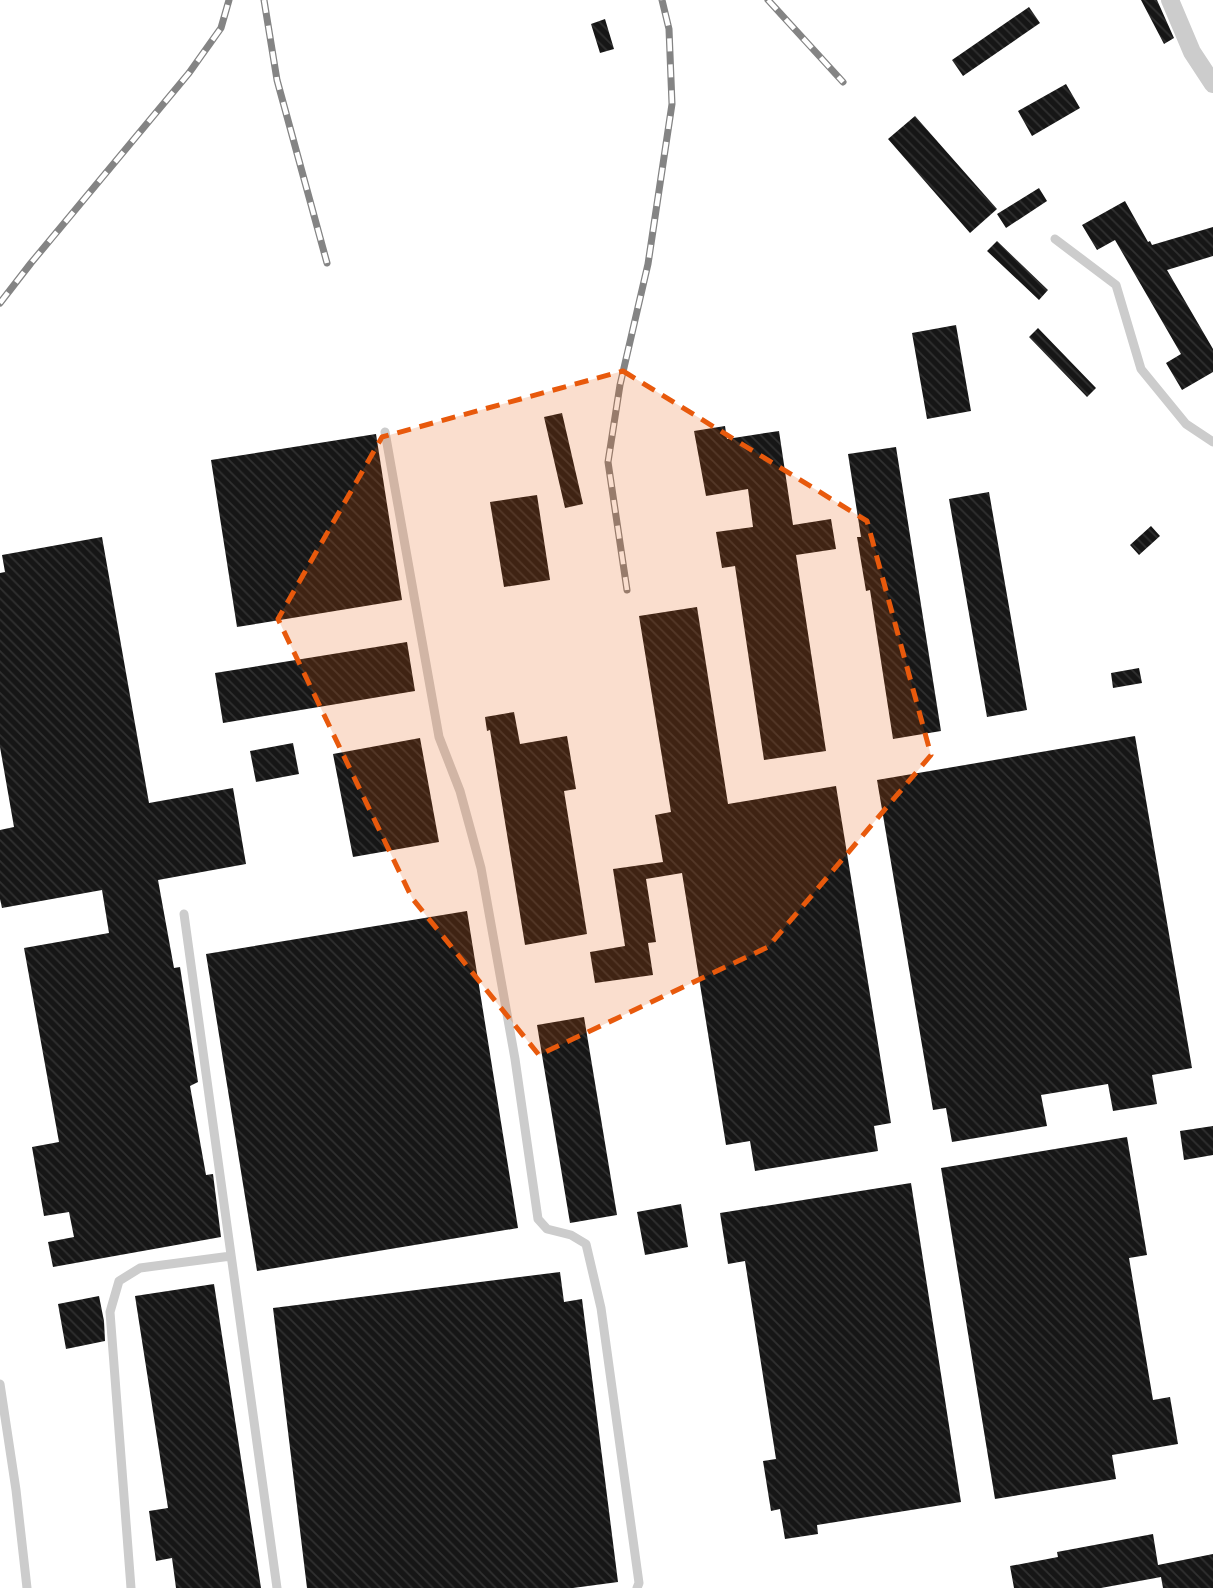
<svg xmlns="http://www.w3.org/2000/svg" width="1213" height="1588" viewBox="0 0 1213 1588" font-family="'DM Sans',sans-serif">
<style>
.building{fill:url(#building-back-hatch)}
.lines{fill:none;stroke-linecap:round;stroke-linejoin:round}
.service{stroke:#ccc;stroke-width:9}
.minor{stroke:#ccc;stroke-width:18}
.rail-casing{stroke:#848484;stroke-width:7}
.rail{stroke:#fff;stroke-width:4.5;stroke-dasharray:13;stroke-linecap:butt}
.marked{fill:#e8590c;fill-opacity:0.2;stroke:#e8590c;stroke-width:5;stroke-dasharray:14 9;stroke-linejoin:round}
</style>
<defs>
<pattern id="building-back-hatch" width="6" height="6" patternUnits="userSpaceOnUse" patternTransform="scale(1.75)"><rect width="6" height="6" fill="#161616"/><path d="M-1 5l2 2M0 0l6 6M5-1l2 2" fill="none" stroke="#303030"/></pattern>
</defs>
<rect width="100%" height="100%" fill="#fff"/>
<path class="building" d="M 1141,0 L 1157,0 L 1174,38 L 1164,44 Z
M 1029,7 L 1040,23 L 963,76 L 952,60 Z
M 605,19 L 614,49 L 600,53 L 591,24 Z
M 1066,84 L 1080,108 L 1032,136 L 1018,111 Z
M 915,116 L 997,209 L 970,233 L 888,139 Z
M 1039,188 L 1047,201 L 1006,228 L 997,214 Z
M 1125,201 L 1148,242 L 1150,241 L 1152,245 L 1213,227 L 1213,256 L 1167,270 L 1213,349 L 1213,372 L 1182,390 L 1166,363 L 1181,354 L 1115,240 L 1097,250 L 1082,225 Z
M 997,241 L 1048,290 L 1039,300 L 987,251 Z
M 956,325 L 971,411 L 927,419 L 912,333 Z
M 1038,328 L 1096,388 L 1087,397 L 1029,337 Z
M 562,413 L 583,504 L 565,508 L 544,417 Z
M 725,426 L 727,439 L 779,431 L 793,525 L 831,519 L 836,549 L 796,555 L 826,751 L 764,760 L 735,566 L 722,568 L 716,532 L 753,527 L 748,489 L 706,496 L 694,431 Z
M 376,434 L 402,600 L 237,627 L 211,460 Z
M 896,447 L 941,731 L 893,739 L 870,590 L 866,591 L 857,537 L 861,537 L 848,454 Z
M 989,492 L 1027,710 L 987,717 L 949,499 Z
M 537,495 L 550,580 L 504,587 L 490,502 Z
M 1151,526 L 1160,536 L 1139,555 L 1130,545 Z
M 102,537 L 149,803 L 233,788 L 246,864 L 158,880 L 174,968 L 180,967 L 198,1082 L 190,1086 L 206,1175 L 213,1174 L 221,1237 L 53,1267 L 48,1242 L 74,1237 L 69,1212 L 44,1216 L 32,1147 L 59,1142 L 24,948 L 109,933 L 102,890 L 2,908 L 0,899 L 0,830 L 14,827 L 0,747 L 0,573 L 5,572 L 2,555 Z
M 697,607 L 728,804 L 836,786 L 891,1123 L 874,1126 L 878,1151 L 755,1171 L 750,1141 L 726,1145 L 682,873 L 646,879 L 656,942 L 648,943 L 653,975 L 595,983 L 590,952 L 625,946 L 613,869 L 663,862 L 655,815 L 671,812 L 639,616 Z
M 407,642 L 415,691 L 223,723 L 215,673 Z
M 1139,668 L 1142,683 L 1113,688 L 1111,673 Z
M 514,712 L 520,744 L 567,736 L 576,789 L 564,791 L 587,934 L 525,945 L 490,730 L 487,731 L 485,717 Z
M 1135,736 L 1192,1068 L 1152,1075 L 1157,1104 L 1113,1111 L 1108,1084 L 1041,1095 L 1047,1126 L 952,1142 L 946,1108 L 933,1110 L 877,780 Z
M 420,738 L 439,842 L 353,857 L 333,754 Z
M 293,743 L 299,774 L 256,782 L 250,751 Z
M 467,911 L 518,1228 L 257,1271 L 206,954 Z
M 584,1017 L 617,1215 L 570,1223 L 537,1025 Z
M 1213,1126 L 1213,1155 L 1184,1160 L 1180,1131 Z
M 1127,1137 L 1147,1255 L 1129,1258 L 1153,1400 L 1170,1397 L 1178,1444 L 1112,1455 L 1116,1479 L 995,1499 L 941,1168 Z
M 911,1183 L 961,1502 L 817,1525 L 818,1534 L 785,1539 L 780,1509 L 771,1511 L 763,1461 L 776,1459 L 745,1261 L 728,1264 L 720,1213 Z
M 681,1204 L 688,1247 L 645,1255 L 637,1212 Z
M 560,1272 L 564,1302 L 582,1299 L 618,1582 L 573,1588 L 307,1588 L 273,1308 Z
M 214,1284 L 261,1588 L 176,1588 L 172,1558 L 156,1561 L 149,1511 L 168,1508 L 135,1296 Z
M 99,1296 L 104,1321 L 105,1341 L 66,1349 L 58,1304 Z
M 1153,1534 L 1158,1565 L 1213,1554 L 1213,1588 L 1163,1588 L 1161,1577 L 1101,1588 L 1014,1588 L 1010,1566 L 1058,1557 L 1057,1552 Z"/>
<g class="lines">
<path class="service" d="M 1055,239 L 1116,285 L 1141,369 L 1186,424 L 1213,442
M 385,432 L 439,737 L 460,791 L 481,868 L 515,1059 L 538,1219 L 547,1229 L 571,1235 L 586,1244 L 601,1308 L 639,1583 L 637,1588
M 184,914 L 277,1588
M 0,1384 L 16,1490 L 27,1588
M 131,1588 L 110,1312 L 119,1281 L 140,1268 L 231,1256"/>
<path class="minor" d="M 1170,0 L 1192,52 L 1213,84"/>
<g class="rail-casing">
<path id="rail" d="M 264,0 L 277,80 L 327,263
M 768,0 L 843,82
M 0,303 L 31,263 L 189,73 L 221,28 L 229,0
M 627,590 L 608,462 L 620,385 L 648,264 L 672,104 L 669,29 L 662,0"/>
</g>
<use href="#rail" class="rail"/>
</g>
<path class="marked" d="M 623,371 L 867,521 L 931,755 L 768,947 L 539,1055 L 412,898 L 278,619 L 382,437 Z"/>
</svg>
